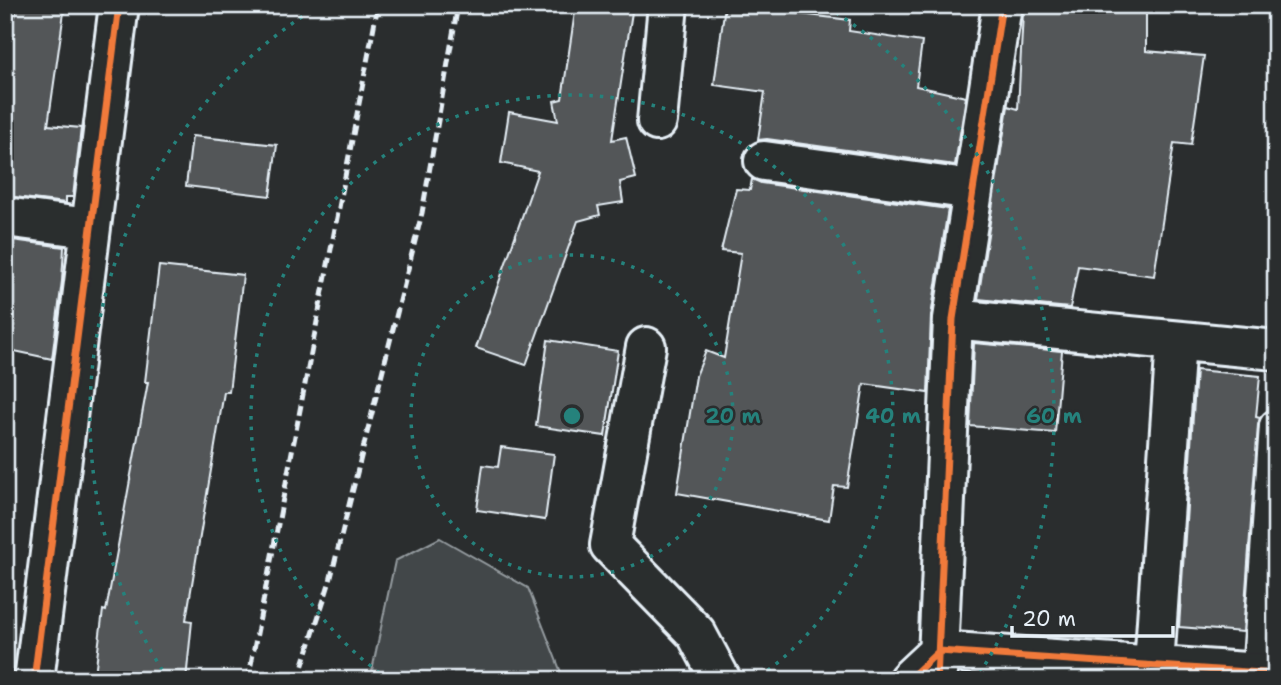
<svg xmlns="http://www.w3.org/2000/svg" width="1281" height="685" viewBox="0 0 1281 685" font-family="'Shantell Sans',sans-serif">
<style>
.green{fill:#424648;stroke:#959ca0;stroke-width:2}
.building{fill:#535759;stroke:#e8f1f8;stroke-width:2}
.lines{fill:none;stroke-linecap:round;stroke-linejoin:round}
.lane-casing{stroke:#e8f1f8;stroke-width:37}
.street-casing{stroke:#e8f1f8;stroke-width:44}
.lane{stroke:#2a2d2e;stroke-width:32}
.street{stroke:#2a2d2e;stroke-width:38}
.rail{stroke:#e8f1f8;stroke-width:5;stroke-dasharray:10 5;stroke-linecap:butt}
.cycleway-casing{stroke:#2a2d2e;stroke-width:11}
.cycleway{stroke:#f17a3a;stroke-width:7}
.ring{fill:none;stroke:#25827c;stroke-width:3.5;stroke-dasharray:3.5 7}
.centre{fill:#25827c;stroke:#2a2d2e;stroke-width:3.5}
.ring-label{font-size:21px;text-anchor:middle;font-weight:bold;fill:#25827c;stroke:#2a2d2e;stroke-width:5;stroke-linejoin:round;paint-order:stroke}
</style>
<rect width="100%" height="100%" fill="#2a2d2e"/>
<filter id="ink" filterUnits="userSpaceOnUse"><feTurbulence type="fractalNoise" baseFrequency=".0143" numOctaves="2"/><feDisplacementMap in="SourceGraphic" scale="14" xChannelSelector="R" yChannelSelector="G"/><feConvolveMatrix kernelMatrix="1 2 1 2 8 2 1 2 1" color-interpolation-filters="sRGB"/></filter>
<g filter="url(#ink)">
<path class="green" d="M 440,538 L 528,588 L 564,680 L 370,680 L 395,561 Z"/>
<path class="building" d="M 16,5 L 65,5 L 48,125 L 81,128 L 73,197 L 66,197 L 66,203 L 5,196 L 5,15 L 15,16 Z
M 576,5 L 632,12 L 612,140 L 626,137 L 636,178 L 620,182 L 623,202 L 598,206 L 600,215 L 578,221 L 526,365 L 476,348 L 538,171 L 501,163 L 509,112 L 558,121 L 554,101 L 562,99 Z
M 725,5 L 850,20 L 849,31 L 922,42 L 916,86 L 966,97 L 955,165 L 767,139 L 758,140 L 765,92 L 714,85 Z
M 1146,8 L 1146,51 L 1204,56 L 1191,145 L 1174,143 L 1154,276 L 1078,266 L 1070,308 L 978,299 L 1008,106 L 1018,109 L 1023,12 Z
M 192,136 L 277,145 L 270,196 L 186,186 Z
M 752,179 L 761,183 L 948,209 L 931,316 L 928,393 L 864,384 L 847,487 L 834,486 L 829,520 L 677,493 L 696,376 L 706,351 L 724,358 L 741,253 L 721,251 L 736,189 L 750,190 Z
M 5,239 L 64,247 L 62,281 L 52,359 L 5,349 Z
M 159,266 L 243,275 L 229,392 L 224,392 L 186,620 L 192,621 L 186,680 L 146,680 L 95,674 L 103,610 L 106,611 L 148,382 L 145,382 Z
M 548,340 L 618,351 L 605,436 L 536,426 Z
M 974,343 L 1062,351 L 1055,433 L 970,426 Z
M 1196,370 L 1260,376 L 1256,417 L 1260,418 L 1258,425 L 1243,632 L 1179,627 Z
M 501,447 L 554,454 L 545,520 L 477,510 L 483,465 L 498,467 Z"/>
<g class="lines">
<g class="lane-casing">
<path id="lane" d="M 1258,680 L 1276,426"/>
</g>
<g class="street-casing">
<path id="street" d="M 657,121 L 668,5
M 764,161 L 973,190
M 5,217 L 89,228
M 953,319 L 1276,350
M 646,347 L 610,545 L 696,633 L 721,680
M 34,680 L 119,5
M 908,680 L 939,651 L 1276,674
M 937,680 L 953,319 L 1002,5
M 1153,680 L 1176,341"/>
</g>
<use href="#lane" class="lane"/>
<use href="#street" class="street"/>
<path class="rail" d="M 248,680 L 378,5
M 298,680 L 330,581 L 422,213 L 458,5"/>
<g class="cycleway-casing">
<path id="cycleway" d="M 34,680 L 119,5
M 908,680 L 939,651 L 1276,674
M 937,680 L 953,319 L 1002,5"/>
</g>
<use href="#cycleway" class="cycleway"/>
</g>
</g>
<g class="ring">
<circle cx="572" cy="416" r="161"/>
<path d="M388 679A321 321 0 1 1 756 679"/>
<path d="M168 679A482 482 0 0 1 317 7M827 7A482 482 0 0 1 976 679"/>
</g>
<circle cx="572" cy="416" r="10" class="centre"/>
<g class="ring-label">
<text x="733" y="423">20 m</text>
<text x="893" y="423">40 m</text>
<text x="1054" y="423">60 m</text>
</g>
<rect width="1281" height="685" fill="none" stroke="#2a2d2e" stroke-width="28"/>
<rect x="14" y="14" width="1253" height="657" fill="none" stroke="#e8f1f8" stroke-width="2.5" filter="url(#ink)"/>
<path d="M1012 626v10h161v-10" fill="none" stroke="#e8f1f8" stroke-width="3.5"/>
<text x="1022" y="626" font-size="21" fill="#e8f1f8" stroke="#2a2d2e" stroke-width="5" paint-order="stroke">20 m</text>
</svg>
